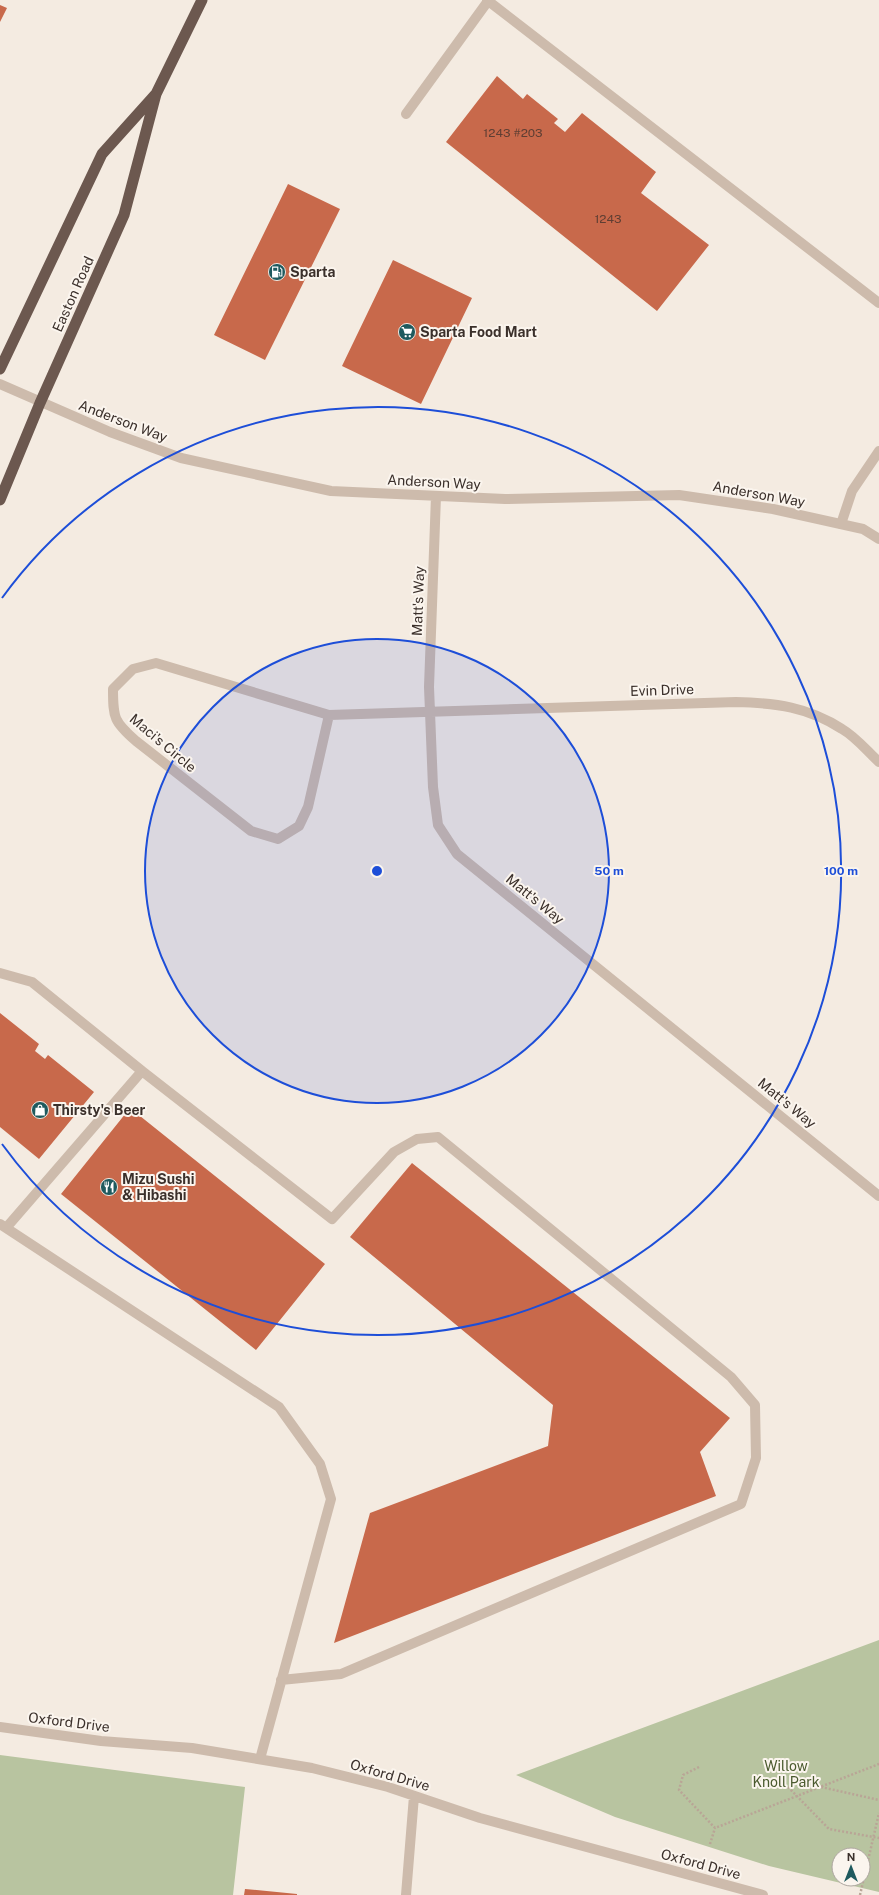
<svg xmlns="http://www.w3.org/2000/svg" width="879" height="1895" viewBox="0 0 879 1895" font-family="'Public Sans',sans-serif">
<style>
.green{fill:#b8c4a0;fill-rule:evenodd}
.building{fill:#c8694b}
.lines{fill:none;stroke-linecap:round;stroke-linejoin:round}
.path{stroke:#b9a596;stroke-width:2.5;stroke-dasharray:2 2;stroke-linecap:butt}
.service{stroke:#cdbbac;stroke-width:10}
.minor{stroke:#cdbbac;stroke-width:10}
.trunk{stroke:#6c584f;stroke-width:11}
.ring{fill:none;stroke:#1d4ed8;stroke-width:2}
.labels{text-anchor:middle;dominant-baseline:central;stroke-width:4;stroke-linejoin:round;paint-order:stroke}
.number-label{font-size:12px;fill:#5e3e33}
.poi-label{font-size:14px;font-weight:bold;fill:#3b302b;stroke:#fbf5ee;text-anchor:start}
.street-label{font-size:14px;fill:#3b302b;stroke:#fbf5ee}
.park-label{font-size:14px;fill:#4a5a2e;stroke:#fbf5ee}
.centre{fill:#1d4ed8;stroke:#fbf5ee;stroke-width:2}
.ring-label{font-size:12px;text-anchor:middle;font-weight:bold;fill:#1d4ed8;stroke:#fbf5ee;stroke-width:4;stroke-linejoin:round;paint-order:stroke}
</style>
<rect width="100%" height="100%" fill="#f4ebe1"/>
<path class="green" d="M 879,1640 L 879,1892 L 769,1866 L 615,1817 L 516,1775 ZM 839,1855 L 863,1855 L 863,1879 L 839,1879 Z
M 0,1755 L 245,1787 L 233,1895 L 0,1895 Z"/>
<path class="building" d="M 0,5 L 7,8 L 0,22 Z
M 497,76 L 523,99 L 527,94 L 558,119 L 554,123 L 565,132 L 582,113 L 656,172 L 641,193 L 709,245 L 657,311 L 446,142 Z
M 288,184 L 340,209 L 265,360 L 214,335 Z
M 393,260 L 472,298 L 421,404 L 342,366 Z
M 0,1013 L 39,1044 L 35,1051 L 45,1059 L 48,1055 L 94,1092 L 39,1159 L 0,1127 Z
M 130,1108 L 325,1264 L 256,1350 L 61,1194 Z
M 412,1163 L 730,1418 L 700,1452 L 716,1496 L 334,1643 L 370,1513 L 548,1446 L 553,1405 L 350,1237 Z
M 245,1889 L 297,1894 L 297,1895 L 244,1895 Z"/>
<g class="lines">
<path class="path" d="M 699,1767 L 683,1775 L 679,1790 L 715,1828 L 879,1764
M 788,1787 L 829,1829 L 879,1838
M 821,1787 L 879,1800
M 710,1844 L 715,1828
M 860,1895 L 879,1813"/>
<path class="service" d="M 487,0 L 879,303
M 406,114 L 488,1
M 841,524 L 852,491 L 879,451
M 0,973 L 32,982 L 142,1071 L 6,1228
M 142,1071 L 332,1219 L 394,1152 L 417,1139 L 438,1137 L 731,1377 L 755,1405 L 756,1458 L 741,1504 L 341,1674 L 281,1680
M 0,1224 L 279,1407 L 320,1464 L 331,1499 L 260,1759"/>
<path class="minor" d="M 0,384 L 110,432 L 181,458 L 331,491 L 505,499 L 679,495 L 773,509 L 863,529 L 879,539
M 436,496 L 429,687 L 433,787 L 438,825 L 457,854 L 879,1196
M 329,715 L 308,807 L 299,826 L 278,839 L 251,831 L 136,741 C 114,722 113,718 113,689 L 133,669 L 156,663 L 329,715 L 736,702 C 776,703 808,707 842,729 C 856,737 867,751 879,762
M 0,1727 L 101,1741 L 192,1748 L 312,1768 L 388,1787 L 480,1818 L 763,1895
M 406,1895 L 414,1796"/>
<path class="trunk" d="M 0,369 L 102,154 L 155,95
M 0,500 L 40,403 L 124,215 L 156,94 L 202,0"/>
</g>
<circle cx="377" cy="871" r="232" fill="#1d4ed8" fill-opacity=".12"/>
<g class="ring">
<circle cx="377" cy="871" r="232"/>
<path d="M2 598A464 464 0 1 1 2 1144"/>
</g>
<defs>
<g id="fuel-disc" transform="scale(0.9)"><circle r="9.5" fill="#1f5a5e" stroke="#fbf5ee"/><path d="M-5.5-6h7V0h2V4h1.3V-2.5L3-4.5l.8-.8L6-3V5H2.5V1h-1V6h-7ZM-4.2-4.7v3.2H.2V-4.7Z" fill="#fff"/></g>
<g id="supermarket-disc" transform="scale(0.9)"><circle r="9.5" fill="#1f5a5e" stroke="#fbf5ee"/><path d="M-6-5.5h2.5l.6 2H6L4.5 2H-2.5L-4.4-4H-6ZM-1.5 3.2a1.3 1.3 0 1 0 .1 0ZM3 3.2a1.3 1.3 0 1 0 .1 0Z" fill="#fff"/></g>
<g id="shop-disc" transform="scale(0.9)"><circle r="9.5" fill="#1f5a5e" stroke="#fbf5ee"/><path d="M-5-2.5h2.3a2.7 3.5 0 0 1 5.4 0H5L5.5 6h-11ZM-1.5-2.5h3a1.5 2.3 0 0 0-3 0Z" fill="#fff"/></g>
<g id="restaurant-disc" transform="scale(0.9)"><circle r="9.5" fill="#1f5a5e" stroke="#fbf5ee"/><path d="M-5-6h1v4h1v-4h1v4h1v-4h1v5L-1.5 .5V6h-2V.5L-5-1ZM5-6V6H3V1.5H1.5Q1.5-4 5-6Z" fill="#fff"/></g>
</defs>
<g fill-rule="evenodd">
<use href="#fuel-disc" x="277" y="272"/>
<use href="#supermarket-disc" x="407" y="332"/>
<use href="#shop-disc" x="40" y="1110"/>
<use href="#restaurant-disc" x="109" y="1187"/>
</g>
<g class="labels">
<g class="number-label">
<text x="513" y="133">1243 #203</text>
<text x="608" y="219">1243</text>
</g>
<g class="poi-label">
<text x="290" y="272">Sparta</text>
<text x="420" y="332">Sparta Food Mart</text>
<text x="53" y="1110">Thirsty's Beer</text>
<text x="122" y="1179">Mizu Sushi<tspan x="122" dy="16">&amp; Hibashi</tspan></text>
</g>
<g class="street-label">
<text transform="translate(73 294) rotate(-66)">Easton Road</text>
<text transform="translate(123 421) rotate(21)">Anderson Way</text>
<text transform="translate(434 482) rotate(3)">Anderson Way</text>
<text transform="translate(759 494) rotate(10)">Anderson Way</text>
<text transform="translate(418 601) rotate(-88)">Matt's Way</text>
<text transform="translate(662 690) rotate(-2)">Evin Drive</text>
<text transform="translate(163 743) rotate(40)">Maci's Circle</text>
<text transform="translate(535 899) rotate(39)">Matt's Way</text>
<text transform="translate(787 1103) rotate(39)">Matt's Way</text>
<text transform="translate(69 1722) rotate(7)">Oxford Drive</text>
<text transform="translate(390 1775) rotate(16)">Oxford Drive</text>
<text transform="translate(701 1864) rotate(15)">Oxford Drive</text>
</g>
<g class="park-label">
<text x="786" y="1766">Willow<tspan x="786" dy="16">Knoll Park</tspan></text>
</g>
</g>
<circle cx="377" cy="871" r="6" class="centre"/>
<g class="ring-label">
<text x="609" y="875">50 m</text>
<text x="841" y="875">100 m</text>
</g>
<g transform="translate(851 1867)"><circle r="19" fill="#fbf5ee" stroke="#aea6a0"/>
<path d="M0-3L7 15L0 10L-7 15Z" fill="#1f5a5e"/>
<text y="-6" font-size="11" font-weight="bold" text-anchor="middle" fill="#3b302b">N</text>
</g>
</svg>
